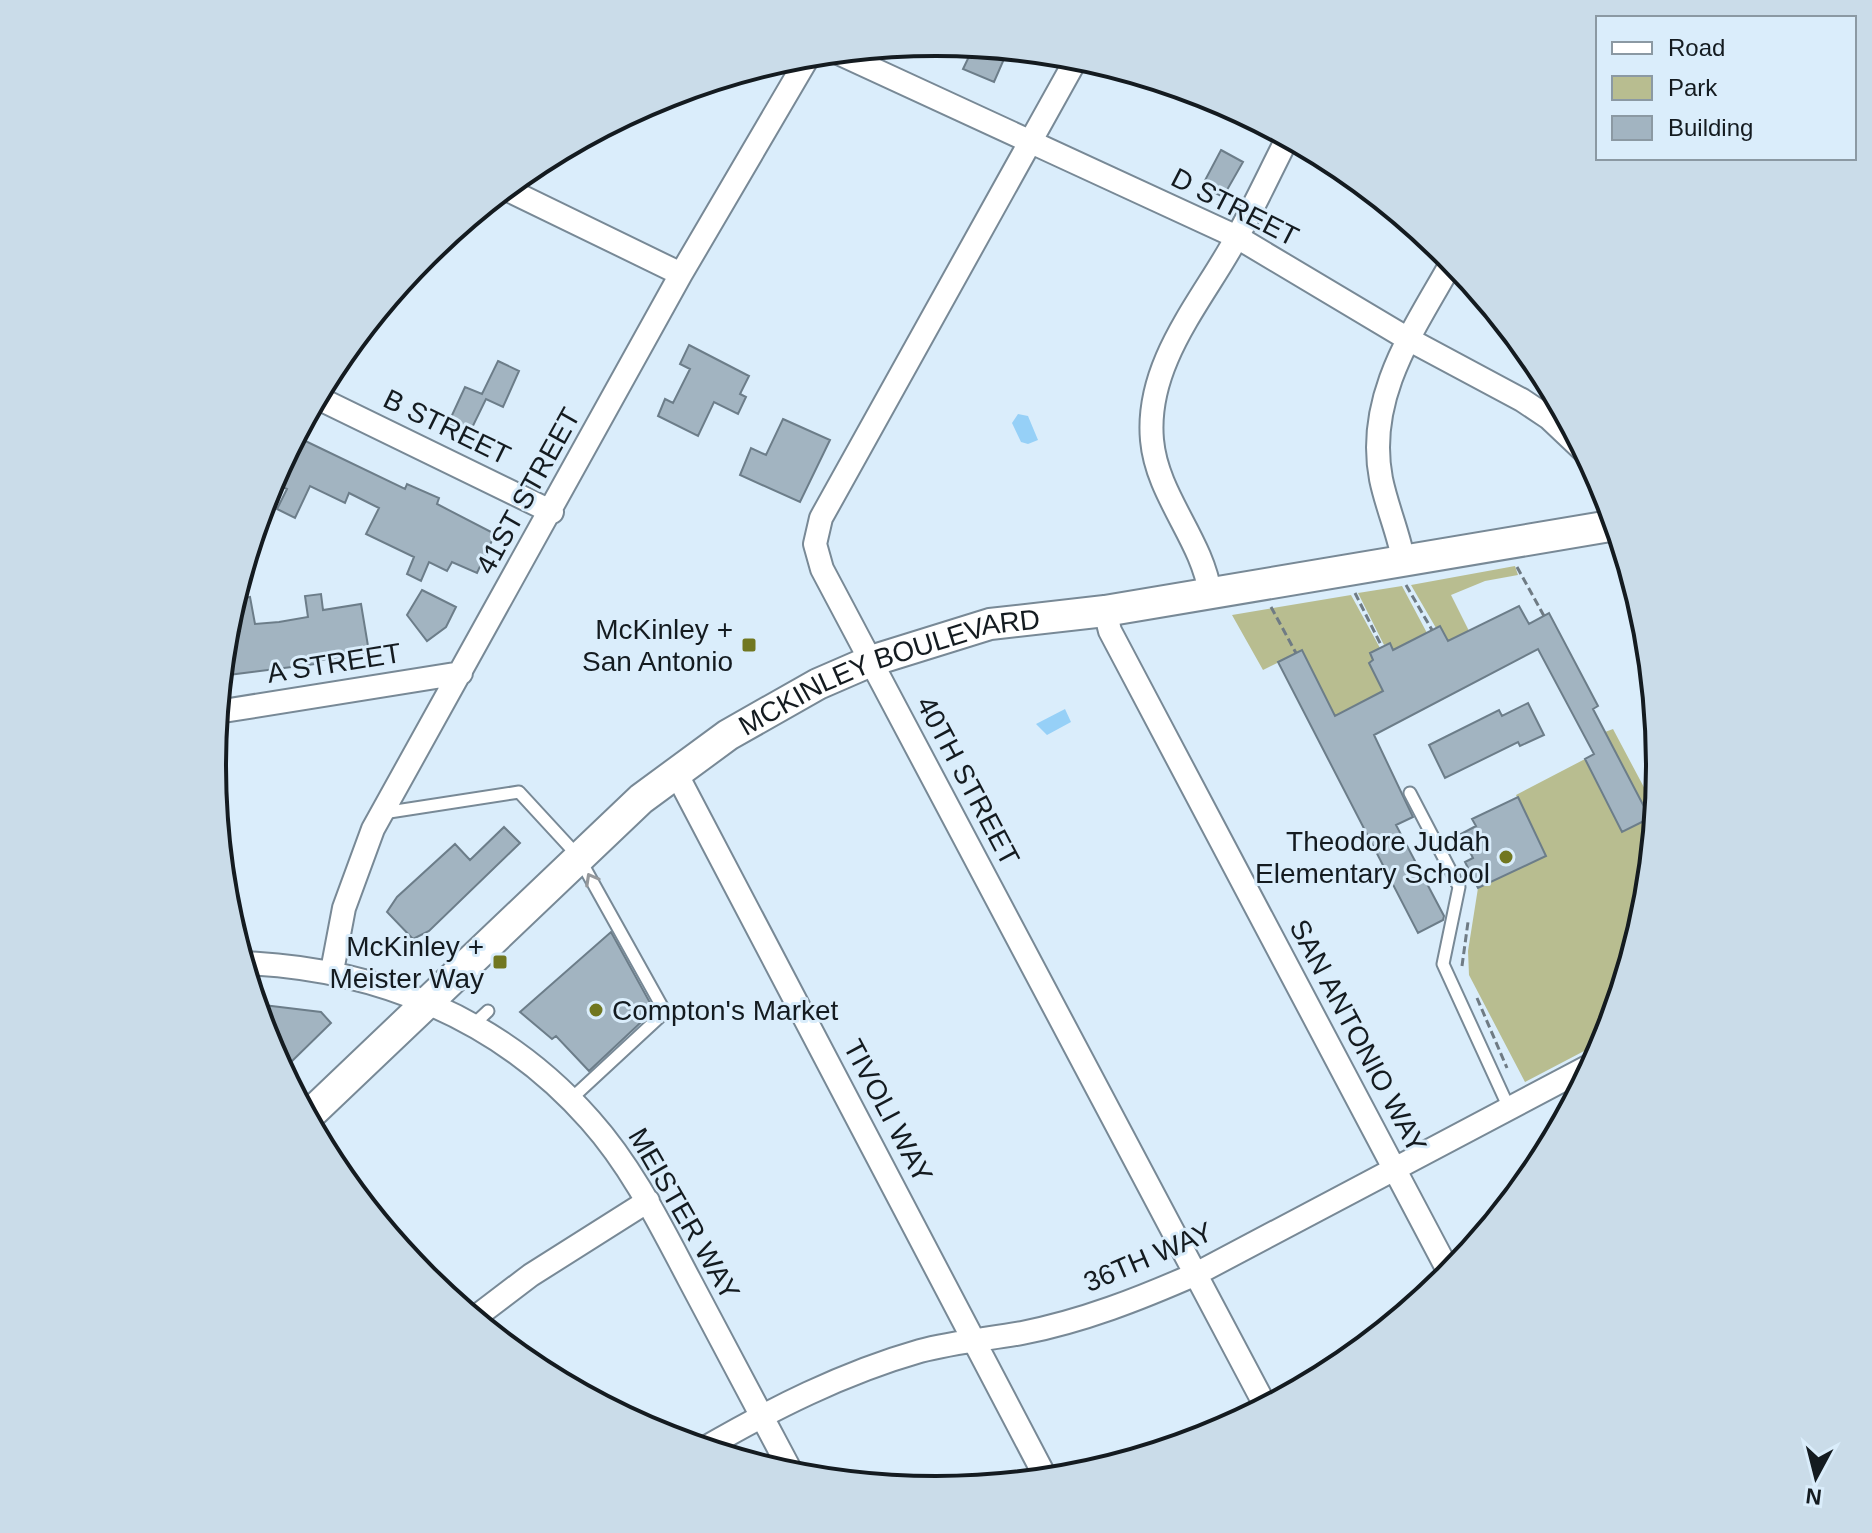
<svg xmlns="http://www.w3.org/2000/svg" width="1872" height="1533" viewBox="0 0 1872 1533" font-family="Helvetica,sans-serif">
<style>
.green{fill:#b8bd90}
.water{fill:#96d0f7}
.building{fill:#a2b4c1;stroke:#6c7d89;stroke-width:2}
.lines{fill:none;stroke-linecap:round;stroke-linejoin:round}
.lane-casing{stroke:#788996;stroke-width:15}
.street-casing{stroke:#788996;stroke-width:26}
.secondary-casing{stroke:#788996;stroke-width:34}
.path{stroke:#6f7b84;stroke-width:3;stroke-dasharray:8 4;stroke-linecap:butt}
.lane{stroke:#fff;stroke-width:11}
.street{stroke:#fff;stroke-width:22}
.secondary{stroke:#fff;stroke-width:30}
.oneway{stroke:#95989b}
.poi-dot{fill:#717720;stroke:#daedfb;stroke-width:3}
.labels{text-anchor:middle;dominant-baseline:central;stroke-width:6;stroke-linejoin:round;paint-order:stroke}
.street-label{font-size:28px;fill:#141b20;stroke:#daedfb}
.poi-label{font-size:28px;fill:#141b20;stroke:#daedfb;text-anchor:end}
.rim{fill:none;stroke:#141b20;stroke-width:4}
</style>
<rect width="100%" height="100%" fill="#daedfb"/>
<path class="green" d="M 1515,566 L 1518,575 L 1485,581 L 1451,595 L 1469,631 L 1448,641 L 1440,626 L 1436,628 L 1411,585 Z
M 1402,586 L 1427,633 L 1393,650 L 1390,643 L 1384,645 L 1358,593 Z
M 1351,595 L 1380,648 L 1370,653 L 1373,660 L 1369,663 L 1383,691 L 1335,716 L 1302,651 L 1263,670 L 1232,615 Z
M 1613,729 L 1656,810 L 1646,908 L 1607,1039 L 1525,1082 L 1469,975 L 1468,951 L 1478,888 L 1545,856 L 1516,795 L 1585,759 L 1622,832 L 1649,818 L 1605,732 Z"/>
<path class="water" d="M 1018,414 L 1028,416 L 1038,440 L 1028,444 L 1021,442 L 1012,423 Z
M 1065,709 L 1071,722 L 1047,735 L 1036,724 Z"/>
<path class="building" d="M 974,46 L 991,47 L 989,52 L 1004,59 L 994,82 L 963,69 Z
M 1221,150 L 1243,162 L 1223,197 L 1202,186 Z
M 689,345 L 749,376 L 740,394 L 746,397 L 738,414 L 714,402 L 698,436 L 658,416 L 665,399 L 673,403 L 690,369 L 680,364 Z
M 498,361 L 519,371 L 503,407 L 486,399 L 468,436 L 447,426 L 465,387 L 482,394 Z
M 783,419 L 830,440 L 800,502 L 740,475 L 751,448 L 766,455 Z
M 295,436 L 405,489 L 407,484 L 439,498 L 437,504 L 495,534 L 477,573 L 452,562 L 447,571 L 429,562 L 421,581 L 407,574 L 414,557 L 366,534 L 379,508 L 349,493 L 345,503 L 310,486 L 295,518 L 277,509 L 287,489 L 273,483 Z
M 422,590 L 456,607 L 446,627 L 427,641 L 407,615 Z
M 321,594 L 323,610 L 361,604 L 369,652 L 315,661 L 316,664 L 220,676 L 225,634 L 240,631 L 235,600 L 250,597 L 255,624 L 279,622 L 308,617 L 305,596 Z
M 1519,606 L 1529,624 L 1549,613 L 1598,706 L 1593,709 L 1650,818 L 1622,832 L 1585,759 L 1594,754 L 1538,649 L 1374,735 L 1413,817 L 1396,825 L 1444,916 L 1443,920 L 1418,933 L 1278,662 L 1302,650 L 1335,716 L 1383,691 L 1369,663 L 1373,660 L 1370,653 L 1390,643 L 1393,650 L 1440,626 L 1448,641 Z
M 1528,703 L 1544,735 L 1520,746 L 1518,742 L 1445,778 L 1429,745 L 1499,710 L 1502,716 Z
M 1518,797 L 1546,856 L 1478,888 L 1465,862 L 1473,858 L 1461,834 L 1476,826 L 1472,819 Z
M 504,827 L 520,843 L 429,931 L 413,939 L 387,912 L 397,897 L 455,844 L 470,860 Z
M 611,932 L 654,1010 L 589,1071 L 556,1036 L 552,1039 L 520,1012 Z
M 255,1004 L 321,1012 L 331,1023 L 284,1069 L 266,1043 Z"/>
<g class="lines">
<g class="lane-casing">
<path id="lane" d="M 1410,793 L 1459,887 L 1443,964 L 1509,1108
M 383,813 L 519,792 L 578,856 L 665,1012 L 571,1099
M 473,1025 L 488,1011"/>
</g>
<g class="street-casing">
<path id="street" d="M 836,52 L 1237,237 L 1408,339 L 1522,400 L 1549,418 L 1586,453
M 1078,56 L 821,518 L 815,544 L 822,569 L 1266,1407
M 504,188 L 681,274
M 316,397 L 552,512
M 1404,563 C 1399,534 1387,508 1381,479 C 1365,396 1415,328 1453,260
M 1210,593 C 1202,539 1157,496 1152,440 C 1145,362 1204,299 1238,235 C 1256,203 1271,170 1288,137
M 1105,611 L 1110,631 L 1451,1276
M 217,712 L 461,673
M 675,771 L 1047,1480
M 242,963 C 376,968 500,1018 590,1120 C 632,1167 660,1224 689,1279 C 724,1345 759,1411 794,1477
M 332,971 L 344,908 L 373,829 L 681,274 L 810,54
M 473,1319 L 531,1275 L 648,1201
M 703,1449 C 772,1409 843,1373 920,1351 C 953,1342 988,1339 1022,1333 C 1083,1321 1139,1299 1196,1274 L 1595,1063"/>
</g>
<g class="secondary-casing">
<g id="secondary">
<path id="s1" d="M 306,1118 L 641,799 L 728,735 L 818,684 L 871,661 L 990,624 L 1105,611 L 1616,525"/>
</g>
</g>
<path class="path" d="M 1517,567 L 1544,616
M 1406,585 L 1432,630
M 1355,593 L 1382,647
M 1271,607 L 1296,653
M 1462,966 L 1468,922
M 1477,998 L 1507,1068"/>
<use href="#lane" class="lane"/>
<use href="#street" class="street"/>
<use href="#secondary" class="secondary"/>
</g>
<defs><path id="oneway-chevron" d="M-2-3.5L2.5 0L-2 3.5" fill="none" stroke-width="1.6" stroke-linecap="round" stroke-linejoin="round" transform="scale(2)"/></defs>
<use class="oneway" href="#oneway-chevron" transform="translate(591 879) rotate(-119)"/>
<g class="poi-dot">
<rect x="741" y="637" width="16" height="16" rx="4"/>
<circle cx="1506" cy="857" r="8"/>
<rect x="492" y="954" width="16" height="16" rx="4"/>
<circle cx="596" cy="1010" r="8"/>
</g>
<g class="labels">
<g class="street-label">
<text transform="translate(1235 207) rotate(27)">D STREET</text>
<text transform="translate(447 427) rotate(26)">B STREET</text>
<text transform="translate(528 491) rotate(-61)">41ST STREET</text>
<text transform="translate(334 663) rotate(-9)">A STREET</text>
<text stroke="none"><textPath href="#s1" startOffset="746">MCKINLEY BOULEVARD</textPath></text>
<text transform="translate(968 781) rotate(62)">40TH STREET</text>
<text transform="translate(1358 1036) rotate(62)">SAN ANTONIO WAY</text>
<text transform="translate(888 1111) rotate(62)">TIVOLI WAY</text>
<text transform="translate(684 1214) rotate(60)">MEISTER WAY</text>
<text transform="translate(1148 1257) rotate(-23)">36TH WAY</text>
</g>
<g class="poi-label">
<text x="733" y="629">McKinley +<tspan x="733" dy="32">San Antonio</tspan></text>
<text x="1490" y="841">Theodore Judah<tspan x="1490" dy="32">Elementary School</tspan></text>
<text x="484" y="946">McKinley +<tspan x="484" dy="32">Meister Way</tspan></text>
<text x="612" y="1010" text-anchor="start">Compton's Market</text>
</g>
</g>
<path d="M0 0H1872V1533H0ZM226 766a710 710 0 1 1 1420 0a710 710 0 1 1-1420 0Z" fill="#cadce9" fill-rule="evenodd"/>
<path class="rim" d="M226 766a710 710 0 1 1 1420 0a710 710 0 1 1-1420 0Z"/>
<rect x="1596" y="16" width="260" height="144" fill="#daedfb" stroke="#8b99a3" stroke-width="2"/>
<rect x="1612" y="42" width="40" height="12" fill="#ffffff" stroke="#8b99a3" stroke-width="2"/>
<text x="1668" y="56" font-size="24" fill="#141b20">Road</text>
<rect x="1612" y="76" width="40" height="24" fill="#b8bd90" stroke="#8b99a3" stroke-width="2"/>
<text x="1668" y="96" font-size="24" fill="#141b20">Park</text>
<rect x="1612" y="116" width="40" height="24" fill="#a2b4c1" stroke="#8b99a3" stroke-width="2"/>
<text x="1668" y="136" font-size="24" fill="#141b20">Building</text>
<g transform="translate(1816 1477) rotate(187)" stroke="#daedfb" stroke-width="6" paint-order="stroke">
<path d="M0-6L14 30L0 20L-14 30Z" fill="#141b20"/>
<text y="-12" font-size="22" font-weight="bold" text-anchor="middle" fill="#141b20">N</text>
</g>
</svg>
